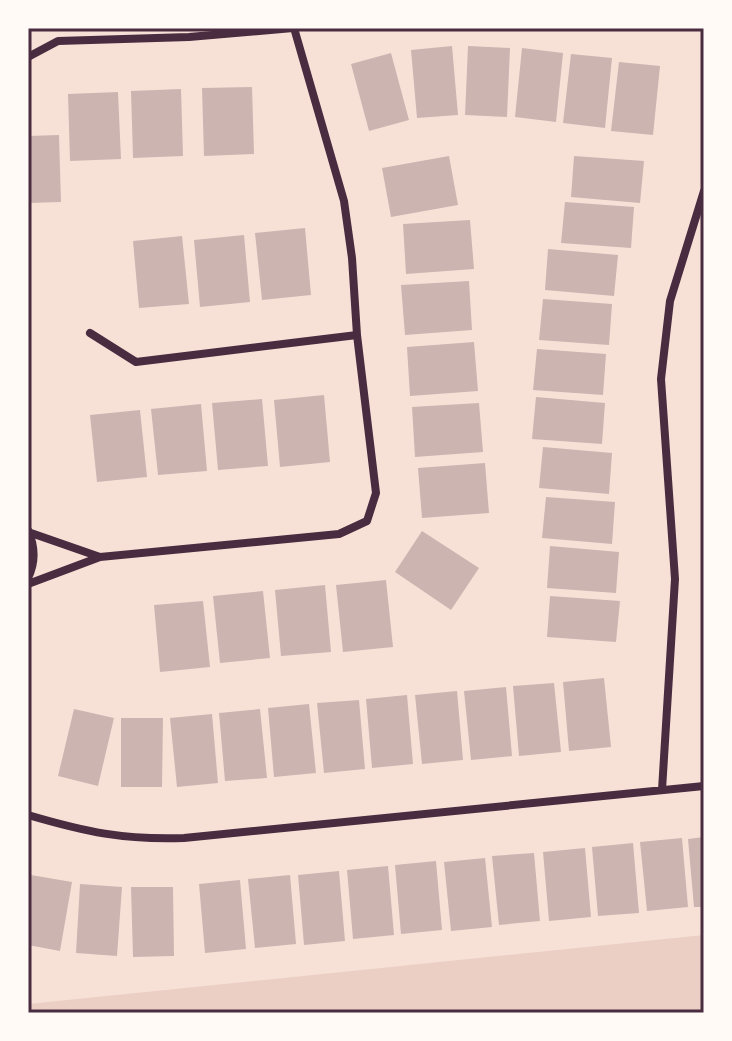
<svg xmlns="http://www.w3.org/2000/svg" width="732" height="1041" viewBox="0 0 732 1041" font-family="'Sofia Sans Condensed',sans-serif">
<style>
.green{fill:#ebcfc5}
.building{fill:#ccb4b1}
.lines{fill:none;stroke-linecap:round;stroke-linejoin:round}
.minor{stroke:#4a2c40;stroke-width:8}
.neatline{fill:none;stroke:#4a2c40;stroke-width:3}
</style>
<rect width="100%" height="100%" fill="#f7e1d7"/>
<path class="green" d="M 704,935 L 704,1013 L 28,1013 L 28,1004 Z"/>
<path class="building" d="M 452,46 L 458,115 L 417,118 L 411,50 Z
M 468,46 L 510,48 L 507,117 L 465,115 Z
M 522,48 L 563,53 L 556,122 L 515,117 Z
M 391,53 L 409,120 L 369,131 L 351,64 Z
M 571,54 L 612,58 L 605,128 L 563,123 Z
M 619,62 L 660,66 L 653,135 L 611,131 Z
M 252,87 L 254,154 L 204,156 L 202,88 Z
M 181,89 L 183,156 L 133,158 L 131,91 Z
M 118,92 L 121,159 L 70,161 L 68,94 Z
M 59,135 L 61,202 L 28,203 L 28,136 Z
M 449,156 L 458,205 L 391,217 L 382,168 Z
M 574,156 L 644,161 L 640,203 L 571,197 Z
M 565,202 L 634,207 L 631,248 L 561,243 Z
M 470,220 L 474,269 L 406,274 L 403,224 Z
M 305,228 L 311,295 L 262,300 L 255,233 Z
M 244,235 L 250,302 L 200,307 L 194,240 Z
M 182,236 L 189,304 L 139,308 L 133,241 Z
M 548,249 L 618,255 L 614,296 L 545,290 Z
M 469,281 L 472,330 L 405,335 L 401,285 Z
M 543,299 L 612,304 L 609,345 L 539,340 Z
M 474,342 L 478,391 L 410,396 L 407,347 Z
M 537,349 L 606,354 L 603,395 L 533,390 Z
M 324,395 L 330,462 L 280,467 L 274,400 Z
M 536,397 L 605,403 L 602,444 L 532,439 Z
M 262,399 L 268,466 L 218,470 L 212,403 Z
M 479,403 L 483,452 L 415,457 L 412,407 Z
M 201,404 L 207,471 L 158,475 L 151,409 Z
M 140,410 L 147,477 L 97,482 L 90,415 Z
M 543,447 L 612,453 L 609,494 L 539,488 Z
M 485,463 L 489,513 L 422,518 L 418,468 Z
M 546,497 L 615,502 L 612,544 L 542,538 Z
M 422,531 L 479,568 L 451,610 L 395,572 Z
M 550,546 L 619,552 L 616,593 L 547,588 Z
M 386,580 L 393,647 L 343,652 L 336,585 Z
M 325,585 L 331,652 L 281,656 L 275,590 Z
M 263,591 L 270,658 L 220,663 L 213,596 Z
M 550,596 L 620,601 L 616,642 L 547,637 Z
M 203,601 L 210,667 L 160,672 L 154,605 Z
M 604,678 L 611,747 L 569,751 L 563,682 Z
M 554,683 L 561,752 L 519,756 L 513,686 Z
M 506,687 L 512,756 L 471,760 L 464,691 Z
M 457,691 L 463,760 L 422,764 L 415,695 Z
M 407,695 L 413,764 L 372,768 L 366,699 Z
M 359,700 L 365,769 L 324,773 L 317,703 Z
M 309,704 L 316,773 L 274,777 L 268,708 Z
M 74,709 L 114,718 L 98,786 L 58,776 Z
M 260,709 L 267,778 L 225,781 L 219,713 Z
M 212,714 L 218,783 L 177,787 L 170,718 Z
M 121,718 L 163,718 L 162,787 L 121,787 Z
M 704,837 L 704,907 L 694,907 L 688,839 Z
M 682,838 L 688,907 L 647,911 L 640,842 Z
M 633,843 L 639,913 L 598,916 L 592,847 Z
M 585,848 L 591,917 L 549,921 L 543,852 Z
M 534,853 L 540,921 L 499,925 L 492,856 Z
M 485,858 L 492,927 L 451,931 L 444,862 Z
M 436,861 L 442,930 L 401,934 L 395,865 Z
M 388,866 L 394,935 L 353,939 L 347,870 Z
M 339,871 L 345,941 L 304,945 L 298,875 Z
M 31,875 L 72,882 L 60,951 L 28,945 L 28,894 Z
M 290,875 L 296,944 L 255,948 L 248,879 Z
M 240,880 L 246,949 L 205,953 L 199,884 Z
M 80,884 L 122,887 L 117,956 L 76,953 Z
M 131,887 L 173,887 L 174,956 L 133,957 Z"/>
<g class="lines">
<path class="minor" d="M 28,57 L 58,41 L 189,37 L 293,28
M 90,333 L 136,362 L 357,335
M 100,557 L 339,534 L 367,521 L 376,493 L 357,335 L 352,258 L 344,201 L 294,28
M 28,578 C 36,562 35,546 28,530
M 28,584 L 100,557 L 31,533
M 662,790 L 675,579 L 661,379 L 670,301 L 704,191
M 28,815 C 86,832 123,840 184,838 L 704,786"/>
</g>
<rect width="732" height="1041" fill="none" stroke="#fffaf5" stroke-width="60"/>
<rect x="30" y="30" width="672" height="981" class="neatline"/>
</svg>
